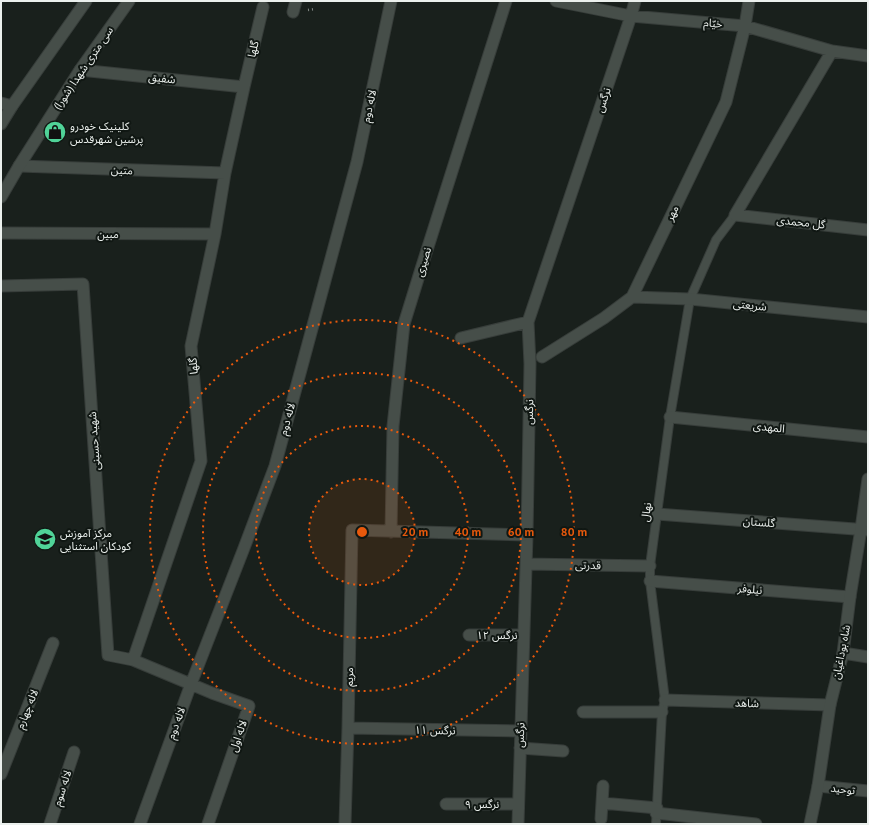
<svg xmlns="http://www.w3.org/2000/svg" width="869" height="825" viewBox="0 0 869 825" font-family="'PT Sans','Noto Sans Arabic',sans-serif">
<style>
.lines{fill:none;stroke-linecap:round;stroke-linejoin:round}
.service-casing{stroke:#373d3a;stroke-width:10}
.minor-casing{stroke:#373d3a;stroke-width:13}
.secondary-casing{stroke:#373d3a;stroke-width:13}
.path{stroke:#818783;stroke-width:2.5;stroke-dasharray:1 3;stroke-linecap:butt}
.service{stroke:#464e49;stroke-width:8}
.minor{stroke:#464e49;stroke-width:11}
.secondary{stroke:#464e49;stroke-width:11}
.ring{fill:none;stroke:#e8590c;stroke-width:2;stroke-dasharray:2 4}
.labels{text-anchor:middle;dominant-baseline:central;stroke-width:4;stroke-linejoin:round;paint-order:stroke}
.street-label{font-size:11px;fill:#ebf0ed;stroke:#101713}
.poi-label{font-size:11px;fill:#ebf0ed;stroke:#101713;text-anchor:start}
.centre{fill:#e8590c;stroke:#101713;stroke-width:2}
.ring-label{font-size:12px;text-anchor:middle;font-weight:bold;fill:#e8590c;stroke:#101713;stroke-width:4;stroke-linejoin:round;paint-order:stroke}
</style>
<rect width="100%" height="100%" fill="#19201c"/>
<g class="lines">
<g class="service-casing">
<path id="service" d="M 656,824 L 662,712 L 665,700 L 650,581 L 650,566 L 670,417 L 690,299 L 716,240 L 735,215"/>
</g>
<g class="minor-casing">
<path id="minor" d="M 556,1 L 631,16 L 745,26 L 832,51 L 868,56
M 293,12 L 296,1
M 832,51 L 735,215 L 868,230
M 80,70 L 244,87
M 1,103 L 12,106
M 19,166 L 225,173
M 1,233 L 215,234
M 1,286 L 83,284 L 108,655 L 133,660
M 632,297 L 690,299 L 868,317
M 461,338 L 528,322
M 542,357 L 604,318 L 632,297 L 726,102 L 745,26 L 749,1
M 670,417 L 868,437
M 657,514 L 868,530
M 391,532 L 393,426 L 404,324 L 421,269 L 506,1
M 526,564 L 650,566
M 650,581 L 850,597
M 469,635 L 524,635
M 843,653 L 868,657
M 665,700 L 830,705
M 583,712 L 662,712
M 348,728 L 521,731
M 520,748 L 563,751
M 1,774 L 53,643
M 818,786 L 868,791
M 602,803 L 657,808
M 446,804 L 518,804
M 656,813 L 756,824
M 601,819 L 603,786
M 50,824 L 74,752
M 140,824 L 191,684 L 244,548 L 275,466 L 357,162 L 391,1
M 208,824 L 249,706 L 212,693 L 133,660 L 201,461 L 191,346 L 215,234 L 225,173 L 244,87 L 263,7
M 345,824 L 348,728 L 352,530 L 527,535
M 518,824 L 527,535 L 530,364 L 528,322 L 631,16 L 635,1"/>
</g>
<g class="secondary-casing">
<path id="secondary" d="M 1,124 L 12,106 L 86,1
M 1,197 L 19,166 L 80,70 L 129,1
M 810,824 L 818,786 L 830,705 L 843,653 L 850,597 L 861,529 L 868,479"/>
</g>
<path class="path" d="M 308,10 L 315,9"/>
<use href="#service" class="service"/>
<use href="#minor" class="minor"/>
<use href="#secondary" class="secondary"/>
</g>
<circle cx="362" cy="532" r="53" fill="#e8590c" fill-opacity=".12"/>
<g class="ring">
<circle cx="362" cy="532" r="53"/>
<circle cx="362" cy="532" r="106"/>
<circle cx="362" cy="532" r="159"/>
<circle cx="362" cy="532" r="212"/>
</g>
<defs>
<g id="shop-disc" transform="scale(1.15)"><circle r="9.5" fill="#50d398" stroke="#101713"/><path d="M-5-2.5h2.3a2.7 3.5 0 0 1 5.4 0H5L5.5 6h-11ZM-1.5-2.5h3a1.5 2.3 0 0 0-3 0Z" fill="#111"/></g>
<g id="school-disc" transform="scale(1.15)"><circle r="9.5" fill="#50d398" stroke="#101713"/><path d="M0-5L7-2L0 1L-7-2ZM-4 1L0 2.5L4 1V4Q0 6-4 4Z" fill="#111"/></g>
</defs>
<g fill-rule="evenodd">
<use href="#shop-disc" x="55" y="132"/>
<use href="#school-disc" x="45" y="539"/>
</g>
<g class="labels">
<g class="street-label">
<text transform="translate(713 23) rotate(5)">خیّام</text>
<text transform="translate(253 49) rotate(-77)">گلها</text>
<text transform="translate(83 68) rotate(-56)">سی متری شهدا (شورا)</text>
<text transform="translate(162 78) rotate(6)">شفیق</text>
<text transform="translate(603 100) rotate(-71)">نرگس</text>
<text transform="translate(369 106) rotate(-78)">لاله دوم</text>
<text transform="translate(122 170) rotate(2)">متین</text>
<text transform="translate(672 213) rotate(-64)">مهر</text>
<text transform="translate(801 222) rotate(6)">گل محمدی</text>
<text x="108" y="234">مبین</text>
<text transform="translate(423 262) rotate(-73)">نصیری</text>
<text transform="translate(750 305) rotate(6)">شریعتی</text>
<text transform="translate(193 366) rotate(-95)">گلها</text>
<text transform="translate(529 412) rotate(-89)">نرگس</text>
<text transform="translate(287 419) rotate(-75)">لاله دوم</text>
<text transform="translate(769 427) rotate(6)">المهدی</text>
<text transform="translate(94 441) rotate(-94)">شهید حسینی</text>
<text transform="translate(646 512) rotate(-82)">نهال</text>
<text transform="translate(759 522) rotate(4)">گلستان</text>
<text transform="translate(588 565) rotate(1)">قدرتی</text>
<text transform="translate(750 589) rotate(5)">نیلوفر</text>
<text x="497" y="635">نرگس ۱۲</text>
<text transform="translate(841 652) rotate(-79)">شاه بوداغیان</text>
<text transform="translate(349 677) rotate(-89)">مریم</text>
<text transform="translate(747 703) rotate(2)">شاهد</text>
<text transform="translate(27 709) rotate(-68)">لاله چهارم</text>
<text transform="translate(176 723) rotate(-70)">لاله دوم</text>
<text transform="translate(435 730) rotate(1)">نرگس ۱۱</text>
<text transform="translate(520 735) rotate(-88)">نرگس</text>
<text transform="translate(238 736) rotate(-71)">لاله اول</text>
<text transform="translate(62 788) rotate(-72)">لاله سوم</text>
<text transform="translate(843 789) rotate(7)">توحید</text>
<text x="482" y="804">نرگس ۹</text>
</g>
<g class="poi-label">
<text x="70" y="126">کلینیک خودرو<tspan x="70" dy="13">پرشین شهرقدس</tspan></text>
<text x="60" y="533">مرکز آموزش<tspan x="60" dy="13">کودکان استثنایی</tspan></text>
</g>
</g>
<circle cx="362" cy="532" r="6" class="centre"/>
<g class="ring-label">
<text x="415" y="536">20 m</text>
<text x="468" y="536">40 m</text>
<text x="521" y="536">60 m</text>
<text x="574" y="536">80 m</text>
</g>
<rect width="869" height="825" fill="none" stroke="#ebf0ed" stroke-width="4"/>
</svg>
